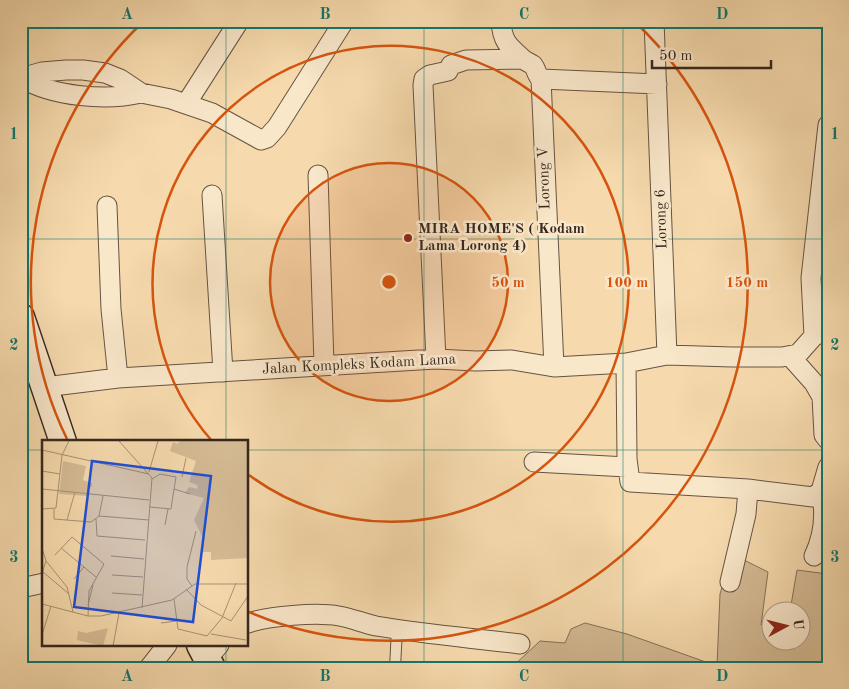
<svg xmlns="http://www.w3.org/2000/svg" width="849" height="689" viewBox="0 0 849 689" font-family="'Old Standard TT',serif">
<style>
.green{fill:#d5bb95;stroke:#86705a}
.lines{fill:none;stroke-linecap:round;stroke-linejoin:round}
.service-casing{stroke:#665342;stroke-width:12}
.minor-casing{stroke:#665342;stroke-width:21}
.secondary-casing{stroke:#36261f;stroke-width:29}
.service{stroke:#f9e7ca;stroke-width:10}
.minor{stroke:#f9e7ca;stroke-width:19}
.secondary{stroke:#f9e7ca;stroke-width:26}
.grid{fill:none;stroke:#0f766e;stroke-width:1;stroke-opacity:0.55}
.ring{fill:none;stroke:#d6540e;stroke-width:2.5}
.poi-dot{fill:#8f2418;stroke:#f9e7ca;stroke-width:2}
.labels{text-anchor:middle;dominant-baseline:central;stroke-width:5;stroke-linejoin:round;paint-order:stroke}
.street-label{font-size:15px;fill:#36261f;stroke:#f9e7ca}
.poi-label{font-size:15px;font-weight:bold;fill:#36261f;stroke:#f9e7ca;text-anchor:start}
.inset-road{fill:none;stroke:#a99274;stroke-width:1}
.view{fill:#1d4ed8;fill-opacity:0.15;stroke:#1d4ed8;stroke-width:2.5}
.inset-edge{fill:none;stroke:#36261f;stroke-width:2.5}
.centre{fill:#d6540e;stroke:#f9e7ca;stroke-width:2.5}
.ring-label{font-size:15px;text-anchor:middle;font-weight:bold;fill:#d6540e;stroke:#f9e7ca;stroke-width:5;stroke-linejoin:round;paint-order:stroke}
.neatline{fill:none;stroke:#0f766e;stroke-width:2}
.grid-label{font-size:16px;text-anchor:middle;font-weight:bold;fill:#0f766e}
</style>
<rect width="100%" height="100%" fill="#f6daad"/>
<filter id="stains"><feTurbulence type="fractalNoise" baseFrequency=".004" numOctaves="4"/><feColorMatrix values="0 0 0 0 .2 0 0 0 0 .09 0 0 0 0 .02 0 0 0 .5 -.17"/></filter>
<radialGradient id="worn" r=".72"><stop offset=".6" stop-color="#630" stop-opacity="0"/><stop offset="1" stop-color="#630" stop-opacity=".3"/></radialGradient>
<path class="green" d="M 732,554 L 768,572 L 761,625 L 771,624 L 772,642 L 802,642 L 802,612 L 790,611 L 797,570 L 828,574 L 828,668 L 511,668 L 540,641 L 565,643 L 571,629 L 585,623 L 627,634 L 717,666 L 720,594 Z"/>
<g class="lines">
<g class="service-casing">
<path id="service" d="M 395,668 L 397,628"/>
</g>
<g class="minor-casing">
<path id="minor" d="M 501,21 C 502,41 508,46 523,59 C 525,61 530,63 533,65 C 537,70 536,75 541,79 L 657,84
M 654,21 L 667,355
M 21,78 L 42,72 L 66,70 L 83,70 L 105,73 L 120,79 L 141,93 L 171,99 L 212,113 L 261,140 L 267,138 L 277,127 L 344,21
M 22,78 C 53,97 107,101 141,93
M 541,79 L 554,367
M 186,104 L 239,21
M 318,175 L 324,364
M 212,195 L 223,372
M 107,206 L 111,309 L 118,378
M 814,336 L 811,278 L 828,125
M 790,356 L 814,383 L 822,397 L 824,435 L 828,440
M 436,359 L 423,85 L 424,79 L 430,75 L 448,71 L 451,65 L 466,60 L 523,59
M 626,363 L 627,459 L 630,482 L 748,489 L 746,514 L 730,582
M 45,387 L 118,378 L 436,359 L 476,361 L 512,360 L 554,367 L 626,363 L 667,355 L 732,357 L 782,357 L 798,354 L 814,336 L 828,330
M 534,462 L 627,467
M 748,489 L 813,497 L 821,491 L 828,467
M 814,556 C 824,535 826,513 821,491
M 21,588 L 44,583
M 248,623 C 269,616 316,612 339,616 C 351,618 363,623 376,626 C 423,634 472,638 520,644
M 207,659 L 219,645
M 149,668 L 167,645"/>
</g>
<g class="secondary-casing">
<path id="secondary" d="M 21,317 L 63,442
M 200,645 L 212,668"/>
</g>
<use href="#service" class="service"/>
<use href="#minor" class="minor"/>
<use href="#secondary" class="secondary"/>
</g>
<path class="grid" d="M 226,21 L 226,442M 424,21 L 424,668M 623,21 L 623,668M 21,239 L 828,239M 21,450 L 44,450M 248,450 L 828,450M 226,645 L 226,668"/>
<circle cx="389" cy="282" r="119" fill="#d6540e" fill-opacity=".12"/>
<g class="ring">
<circle cx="389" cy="282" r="119"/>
<path d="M212 441A238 238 0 1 1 249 475"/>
<path d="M67 439A358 358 0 0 1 143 22M635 22A358 358 0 0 1 249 612"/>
</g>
<circle class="poi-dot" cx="408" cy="238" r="5"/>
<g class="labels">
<g class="street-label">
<text transform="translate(545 178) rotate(-92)">Lorong V</text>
<text transform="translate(662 219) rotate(-92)">Lorong 6</text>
<text transform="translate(359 365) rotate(-3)">Jalan Kompleks Kodam Lama</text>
</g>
<g class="poi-label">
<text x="418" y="229">MIRA HOME'S ( Kodam<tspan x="418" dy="17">Lama Lorong 4)</tspan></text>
</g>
</g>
<g transform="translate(42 440)">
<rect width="206" height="206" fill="#f6daad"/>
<path d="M 137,1 L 206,1 L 206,118 L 169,120 L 169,112 L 160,112 L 160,96 L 152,80 L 162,58 L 143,53 L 147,47 L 156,49 L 155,45 L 147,42 L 154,21 L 128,11 L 131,2 L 136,4 ZM 21,21 L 44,26 L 41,40 L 50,43 L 50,47 L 46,47 L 45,56 L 17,54 ZM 66,188 L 61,206 L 35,200 L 36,191 L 44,193 Z" fill="#d5bb95"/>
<path class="inset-road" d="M 77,1 L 110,38 L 100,168M 0,10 L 107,34M 0,31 L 18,34M 107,32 L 116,1M 140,37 L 144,18M 110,39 L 118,34 L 134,37 L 132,49M 0,49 L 107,60M 108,67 L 129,69 L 132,49 L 148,54M 0,69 L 14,68 L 20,15 L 27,1M 12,69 L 12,79 L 49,82 L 57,76 L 61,56M 57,76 L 107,80M 54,79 L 55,96 L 103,100M 25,80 L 33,52M 123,85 L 126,69M 0,108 L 4,121 L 0,133M 19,108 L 54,137M 13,115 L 30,97 L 62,124 L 47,151 L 46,176M 69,116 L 102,119M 4,121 L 25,147 L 31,172M 1,132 L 27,154M 70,135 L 101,137M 32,139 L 42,127M 150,146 L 145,139 L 145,127 L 154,91M 144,149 L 159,165 L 189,181 L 206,156M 70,153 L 100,155M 132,159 L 136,189 L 165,196 L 180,178 L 194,143M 0,164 L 46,176 L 59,176 L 130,160 L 153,144 L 206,144M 46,165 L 51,145M 119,183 L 134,181M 169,194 L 204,200M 0,195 L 9,166M 71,206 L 77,173"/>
<path class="view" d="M 50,21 L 169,36 L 151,182 L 32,167 Z"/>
<rect width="206" height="206" class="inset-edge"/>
</g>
<circle cx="389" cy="282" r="8" class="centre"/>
<g class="ring-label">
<text x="508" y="287">50 m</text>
<text x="627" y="287">100 m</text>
<text x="747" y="287">150 m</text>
</g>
<rect width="849" height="689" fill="none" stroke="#f6daad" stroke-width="55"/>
<g transform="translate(786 626) rotate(83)"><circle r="24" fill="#f9e7ca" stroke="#ab9a86"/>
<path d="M0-4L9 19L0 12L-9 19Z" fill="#8f2418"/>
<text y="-8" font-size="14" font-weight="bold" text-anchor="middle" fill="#36261f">U</text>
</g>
<path d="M652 60v8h119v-8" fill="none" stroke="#36261f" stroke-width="2.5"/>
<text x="659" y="60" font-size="15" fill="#36261f" stroke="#f9e7ca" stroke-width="4" paint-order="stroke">50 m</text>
<rect x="28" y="28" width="794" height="634" class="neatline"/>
<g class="grid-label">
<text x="127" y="19">A</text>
<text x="325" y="19">B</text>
<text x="524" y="19">C</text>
<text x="722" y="19">D</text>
<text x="14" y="139">1</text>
<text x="835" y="139">1</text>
<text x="14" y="350">2</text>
<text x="835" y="350">2</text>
<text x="14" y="562">3</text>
<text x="835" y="562">3</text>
<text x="127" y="681">A</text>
<text x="325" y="681">B</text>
<text x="524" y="681">C</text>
<text x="722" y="681">D</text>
</g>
<rect width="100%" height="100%" filter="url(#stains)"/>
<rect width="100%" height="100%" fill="url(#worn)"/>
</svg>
